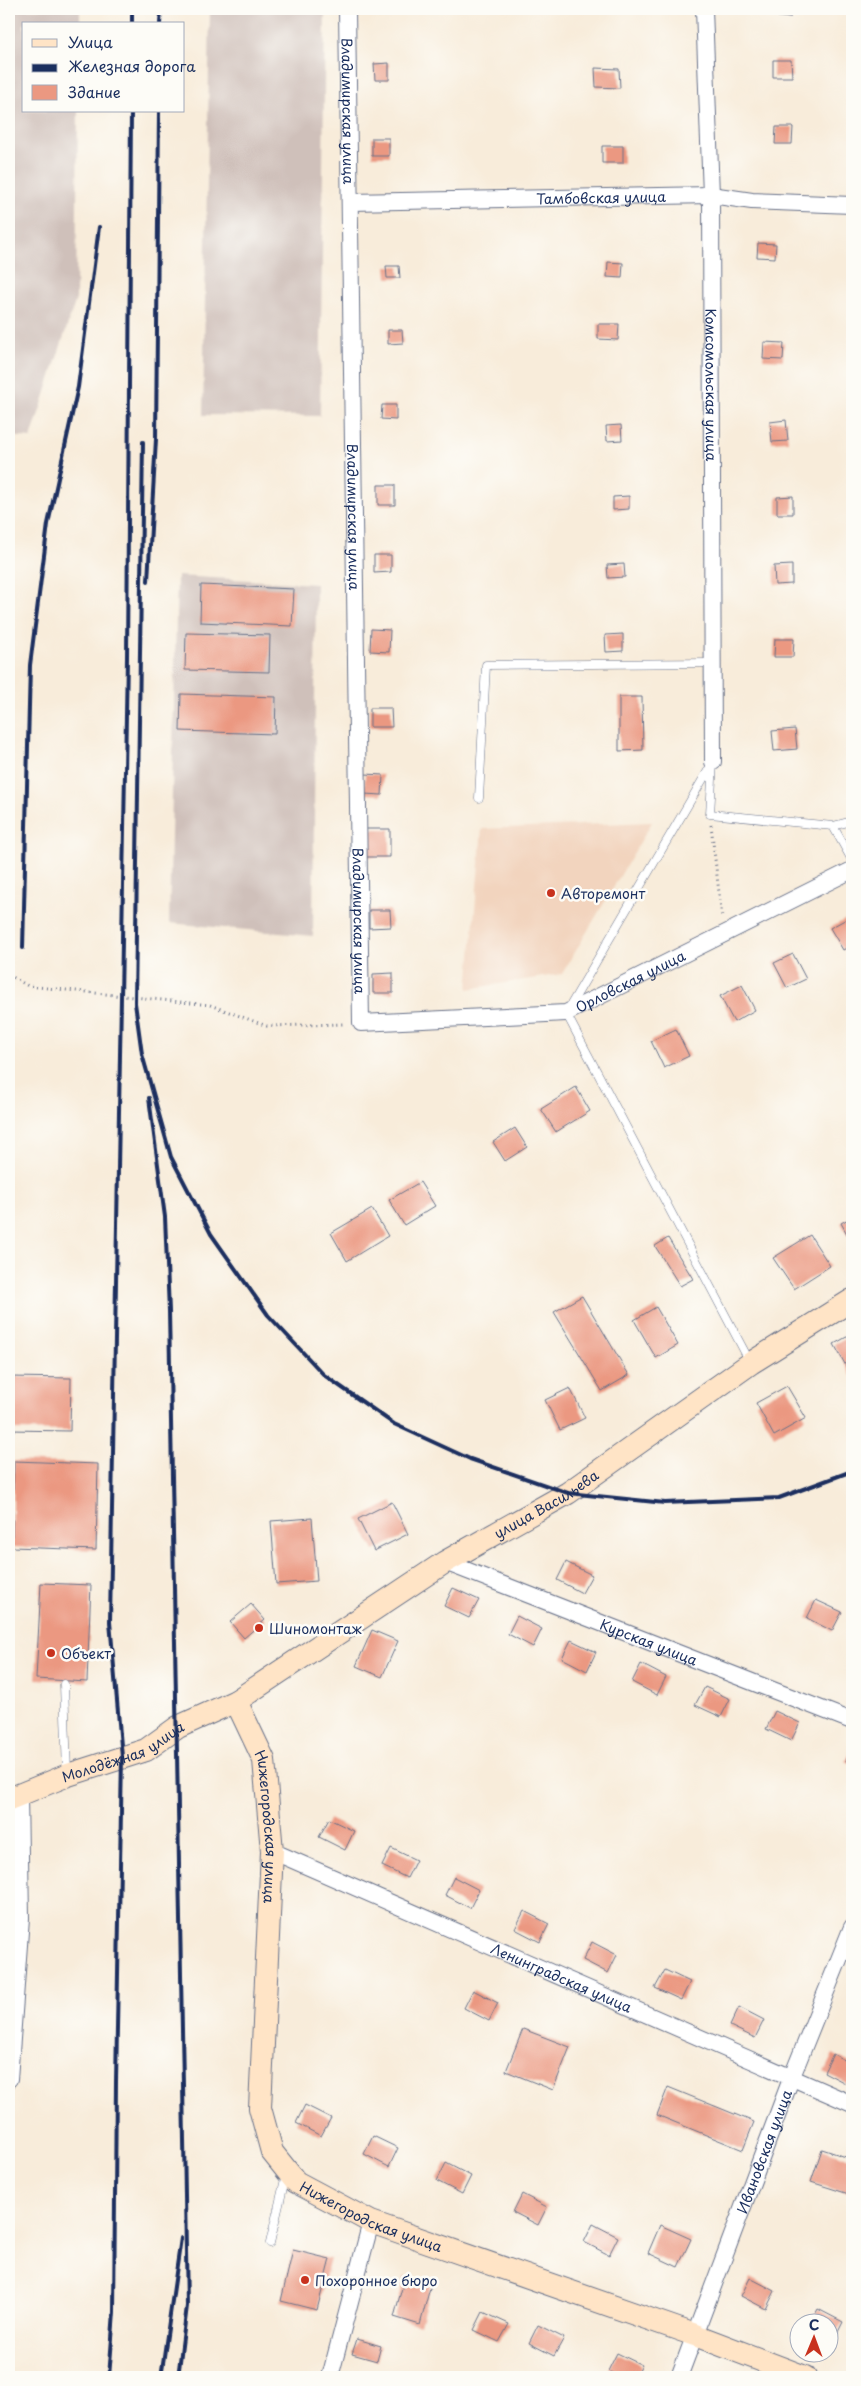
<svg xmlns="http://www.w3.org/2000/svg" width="861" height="2386" viewBox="0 0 861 2386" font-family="'Playpen Sans',sans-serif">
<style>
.built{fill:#f2d4be}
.industrial{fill:#cfc0ba}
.building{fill:#eb9881}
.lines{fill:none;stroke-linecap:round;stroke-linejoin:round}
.lane-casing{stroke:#687189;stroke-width:9}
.street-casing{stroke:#687189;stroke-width:18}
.secondary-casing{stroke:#687189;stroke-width:24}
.path{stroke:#687189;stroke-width:3;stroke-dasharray:1 4;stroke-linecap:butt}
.lane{stroke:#fff;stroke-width:8}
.street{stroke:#fff;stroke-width:16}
.secondary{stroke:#ffe4c6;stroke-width:22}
.rail{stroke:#1b2f5e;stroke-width:4}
.poi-dot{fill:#c8321e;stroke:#fdfcf7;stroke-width:2}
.labels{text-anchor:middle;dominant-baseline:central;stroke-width:5;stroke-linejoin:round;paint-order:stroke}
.street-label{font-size:14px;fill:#1b2f5e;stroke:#fdfcf7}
.poi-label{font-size:14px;fill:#1b2f5e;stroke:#fdfcf7;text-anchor:start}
</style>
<rect width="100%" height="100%" fill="#fdfcf7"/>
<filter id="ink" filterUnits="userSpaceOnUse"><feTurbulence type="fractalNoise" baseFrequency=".02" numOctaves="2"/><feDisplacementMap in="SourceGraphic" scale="10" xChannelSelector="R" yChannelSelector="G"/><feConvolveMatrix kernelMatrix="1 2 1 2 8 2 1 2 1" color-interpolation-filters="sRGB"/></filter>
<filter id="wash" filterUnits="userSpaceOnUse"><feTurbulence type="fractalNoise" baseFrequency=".0096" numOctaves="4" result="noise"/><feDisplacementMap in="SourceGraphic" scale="20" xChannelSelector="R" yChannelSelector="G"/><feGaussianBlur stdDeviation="1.12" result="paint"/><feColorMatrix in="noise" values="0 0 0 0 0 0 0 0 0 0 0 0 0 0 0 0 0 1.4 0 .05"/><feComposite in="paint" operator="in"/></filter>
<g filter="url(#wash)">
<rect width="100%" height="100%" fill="#f8ecda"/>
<path class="built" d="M 652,822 L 562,974 L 468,989 L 482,829 Z"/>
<path class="industrial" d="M 9,9 L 80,9 L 80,24 L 24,24 L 24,111 L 78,111 L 76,299 L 31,438 L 9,436 Z
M 210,9 L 325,9 L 320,416 L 203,415 Z
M 177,576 L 316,584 L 313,936 L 169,923 Z"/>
<g id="blocks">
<path class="building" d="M 773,9 L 790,9 L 790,18 L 772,16 Z
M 773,60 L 791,60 L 792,77 L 773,77 Z
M 389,63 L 389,80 L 375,80 L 374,64 Z
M 595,68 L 619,69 L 620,88 L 596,87 Z
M 776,127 L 793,127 L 792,144 L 775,144 Z
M 372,138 L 389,138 L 389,156 L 372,156 Z
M 602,146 L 623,146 L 623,163 L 602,163 Z
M 758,243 L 776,244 L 775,258 L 757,257 Z
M 608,262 L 623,263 L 622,278 L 607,277 Z
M 386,266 L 399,266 L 400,278 L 387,278 Z
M 598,324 L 619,324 L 618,340 L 598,339 Z
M 388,330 L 402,330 L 403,343 L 388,344 Z
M 764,342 L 784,343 L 783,360 L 763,359 Z
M 382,405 L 396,405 L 396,420 L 381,419 Z
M 786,420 L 788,441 L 772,442 L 770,422 Z
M 621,425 L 622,440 L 607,441 L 606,426 Z
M 378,485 L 395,485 L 395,505 L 378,505 Z
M 629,496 L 629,509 L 613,510 L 613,497 Z
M 793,496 L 793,514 L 777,514 L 777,497 Z
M 374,555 L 391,555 L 391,572 L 374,573 Z
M 624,564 L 625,577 L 608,578 L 607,565 Z
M 792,565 L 792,584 L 775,585 L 774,566 Z
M 201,585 L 294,589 L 292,626 L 200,622 Z
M 371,629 L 390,630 L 389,652 L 370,651 Z
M 186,633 L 270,635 L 269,672 L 185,670 Z
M 623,634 L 623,651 L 606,652 L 605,635 Z
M 775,639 L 794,639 L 793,657 L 774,657 Z
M 181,694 L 276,697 L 275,734 L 180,731 Z
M 619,697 L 642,697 L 643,750 L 619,751 Z
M 370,708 L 391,708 L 392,727 L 370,727 Z
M 795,729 L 797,749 L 774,751 L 772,731 Z
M 365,774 L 383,775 L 382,795 L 364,794 Z
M 366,829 L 390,829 L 390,857 L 366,857 Z
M 369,910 L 390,910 L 391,927 L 369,928 Z
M 852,916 L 852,945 L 843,950 L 830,928 Z
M 793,954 L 806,979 L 787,988 L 774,963 Z
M 393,973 L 393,993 L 373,993 L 373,974 Z
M 742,985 L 755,1010 L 734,1022 L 720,996 Z
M 676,1029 L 689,1056 L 664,1068 L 651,1041 Z
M 576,1087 L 590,1111 L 556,1132 L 541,1109 Z
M 515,1128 L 527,1147 L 505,1161 L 493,1142 Z
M 420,1182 L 435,1206 L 404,1225 L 389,1200 Z
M 372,1209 L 388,1236 L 347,1261 L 331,1233 Z
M 852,1217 L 852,1243 L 841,1223 Z
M 810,1235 L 830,1266 L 794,1289 L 773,1258 Z
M 668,1238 L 693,1279 L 680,1286 L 655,1246 Z
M 582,1296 L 629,1375 L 602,1391 L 554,1312 Z
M 656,1307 L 678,1345 L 656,1358 L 634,1320 Z
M 852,1334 L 852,1377 L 834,1344 Z
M 11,1377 L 71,1378 L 70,1431 L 10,1430 Z
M 787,1386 L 806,1418 L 774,1436 L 756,1403 Z
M 570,1388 L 585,1418 L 560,1430 L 545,1400 Z
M 14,1461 L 98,1464 L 96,1550 L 12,1547 Z
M 392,1502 L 408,1534 L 374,1551 L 358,1519 Z
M 312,1518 L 317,1581 L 276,1584 L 271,1521 Z
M 566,1562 L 592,1575 L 582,1593 L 557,1580 Z
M 41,1583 L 91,1585 L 87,1682 L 36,1679 Z
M 453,1588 L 479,1600 L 469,1618 L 444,1606 Z
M 816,1600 L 842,1612 L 832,1631 L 807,1618 Z
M 251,1604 L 265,1620 L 244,1638 L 230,1622 Z
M 517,1616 L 542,1629 L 533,1647 L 508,1634 Z
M 372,1630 L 398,1641 L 382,1677 L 356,1666 Z
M 571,1640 L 596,1652 L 587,1671 L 562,1658 Z
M 641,1664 L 666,1677 L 657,1695 L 632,1682 Z
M 705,1687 L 730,1699 L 721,1717 L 695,1705 Z
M 775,1711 L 800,1723 L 791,1741 L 766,1729 Z
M 852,1749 L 852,1764 L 846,1761 Z
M 329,1819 L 354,1831 L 345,1850 L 319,1837 Z
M 391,1848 L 416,1860 L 407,1878 L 382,1866 Z
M 454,1877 L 479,1890 L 470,1908 L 445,1895 Z
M 524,1911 L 549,1924 L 540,1942 L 515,1929 Z
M 592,1942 L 617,1955 L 608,1973 L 583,1960 Z
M 665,1970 L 690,1982 L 681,2000 L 655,1988 Z
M 473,1990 L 498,2003 L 489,2021 L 464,2008 Z
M 739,2007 L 764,2020 L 755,2038 L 730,2026 Z
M 523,2029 L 570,2047 L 553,2090 L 506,2071 Z
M 833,2054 L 852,2064 L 852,2078 L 849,2085 L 824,2072 Z
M 668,2087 L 754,2122 L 743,2150 L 657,2115 Z
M 305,2105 L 331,2118 L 321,2136 L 296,2123 Z
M 373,2136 L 398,2148 L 389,2167 L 364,2154 Z
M 822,2149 L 852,2159 L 852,2195 L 811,2182 Z
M 446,2163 L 471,2176 L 462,2194 L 437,2181 Z
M 522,2194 L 547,2207 L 538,2225 L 513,2212 Z
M 593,2224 L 618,2237 L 609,2255 L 584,2242 Z
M 660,2225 L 691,2239 L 678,2267 L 648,2253 Z
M 293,2250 L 330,2259 L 317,2310 L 281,2301 Z
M 405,2277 L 431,2284 L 420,2325 L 394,2317 Z
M 750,2278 L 775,2291 L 766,2309 L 741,2296 Z
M 818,2309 L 843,2322 L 834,2340 L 828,2337 L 828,2324 L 810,2324 Z
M 483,2312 L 509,2324 L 499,2342 L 474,2330 Z
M 538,2325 L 564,2338 L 554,2356 L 529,2343 Z
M 357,2339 L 381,2346 L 377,2361 L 352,2354 Z
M 617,2353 L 642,2365 L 636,2377 L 620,2377 L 608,2371 Z"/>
</g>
</g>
<g filter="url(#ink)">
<use href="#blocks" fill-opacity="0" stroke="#687189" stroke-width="1"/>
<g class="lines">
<g class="lane-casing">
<path id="lane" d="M 479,798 L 486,665 L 712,663
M 833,826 L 852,860
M 750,1362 L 566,1013 L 713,762 L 710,814 L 833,826 L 852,821
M 64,1684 L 67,1773
M 270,2243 L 286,2175"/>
</g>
<g class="street-casing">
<g id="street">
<path id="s1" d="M 347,9 L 361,1023 L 566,1013 L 852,870"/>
<path id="s2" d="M 704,9 L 711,195 L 713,762"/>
<path id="s3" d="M 350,202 L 711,195 L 752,201 L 852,205"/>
<path id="s4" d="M 445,1562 L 852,1721"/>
<path id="s5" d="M 272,1851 L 852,2104"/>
<path d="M 9,2079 L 21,1918 L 19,1794"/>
<path d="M 330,2377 L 371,2222"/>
<path id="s6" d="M 679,2377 L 791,2079 L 852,1927"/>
</g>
</g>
<g class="secondary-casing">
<g id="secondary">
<path id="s7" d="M 236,1701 L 264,1760 L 272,1851 L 260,2108 L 272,2152 L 296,2182 L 371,2222 L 695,2335 L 805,2377"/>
<path id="s8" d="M 9,1799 L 68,1775 L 146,1750 L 178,1727 L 236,1701 L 445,1562 L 568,1493 L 751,1363 L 852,1300"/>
</g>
</g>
<path class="path" d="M 711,825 L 722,918
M 9,975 L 28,986 L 210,1005 L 267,1026 L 345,1024"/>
<use href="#lane" class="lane"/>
<use href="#street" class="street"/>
<use href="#secondary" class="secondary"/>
<path class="rail" d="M 132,24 L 132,9
M 160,24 L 161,9
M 143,442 L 135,1003 L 142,1054 L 171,1157 L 211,1234 L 268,1315 L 324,1375 L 394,1424 L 470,1459 L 568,1493 L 665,1503 L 779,1498 L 852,1471
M 148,581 L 156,439 L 159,111
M 23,948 L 30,665 L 48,524 L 78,387 L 99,227
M 149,1098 L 165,1217 L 169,1311 L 187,2306 L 178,2377
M 109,2377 L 114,2312 L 116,2082 L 122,1757 L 110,1622 L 127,658 L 131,111
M 161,2377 L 181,2238"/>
</g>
</g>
<g class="poi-dot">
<circle cx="551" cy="893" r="5"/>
<circle cx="259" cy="1628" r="5"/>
<circle cx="51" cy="1653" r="5"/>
<circle cx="305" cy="2280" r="5"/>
</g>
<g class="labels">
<g class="street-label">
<text stroke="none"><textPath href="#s1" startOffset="102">Владимирская улица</textPath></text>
<text stroke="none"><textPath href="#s3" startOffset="251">Тамбовская улица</textPath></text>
<text stroke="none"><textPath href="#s2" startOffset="376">Комсомольская улица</textPath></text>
<text stroke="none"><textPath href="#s1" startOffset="508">Владимирская улица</textPath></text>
<text stroke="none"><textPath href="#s1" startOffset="912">Владимирская улица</textPath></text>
<text stroke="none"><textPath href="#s1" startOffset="1291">Орловская улица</textPath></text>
<text stroke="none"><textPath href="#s8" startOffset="616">улица Васильева</textPath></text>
<text stroke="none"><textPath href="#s4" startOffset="219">Курская улица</textPath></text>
<text stroke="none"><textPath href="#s8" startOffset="124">Молодёжная улица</textPath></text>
<text stroke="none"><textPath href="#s7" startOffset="132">Нижегородская улица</textPath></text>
<text stroke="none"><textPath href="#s5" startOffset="316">Ленинградская улица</textPath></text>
<text stroke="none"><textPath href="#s6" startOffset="241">Ивановская улица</textPath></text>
<text stroke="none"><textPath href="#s7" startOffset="581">Нижегородская улица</textPath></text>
</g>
<g class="poi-label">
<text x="561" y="893">Авторемонт</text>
<text x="269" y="1628">Шиномонтаж</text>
<text x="61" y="1653">Объект</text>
<text x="315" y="2280">Похоронное бюро</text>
</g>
</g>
<rect width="861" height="2386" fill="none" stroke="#fdfcf7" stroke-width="30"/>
<rect x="22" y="22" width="162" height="90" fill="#fdfcf7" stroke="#a3aaba"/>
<rect x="32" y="39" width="25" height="8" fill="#ffe4c6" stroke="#a3aaba"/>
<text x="68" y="48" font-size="15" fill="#1b2f5e">Улица</text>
<rect x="32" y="64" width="25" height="8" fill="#1b2f5e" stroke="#a3aaba"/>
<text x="68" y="72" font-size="15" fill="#1b2f5e">Железная дорога</text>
<rect x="32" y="85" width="25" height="15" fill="#eb9881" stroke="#a3aaba"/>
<text x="68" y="98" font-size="15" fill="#1b2f5e">Здание</text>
<g transform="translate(814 2338) rotate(1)"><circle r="24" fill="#fdfcf7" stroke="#a3aaba"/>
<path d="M0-4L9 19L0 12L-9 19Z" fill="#c8321e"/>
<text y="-8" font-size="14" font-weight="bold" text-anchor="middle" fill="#1b2f5e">С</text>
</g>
</svg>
